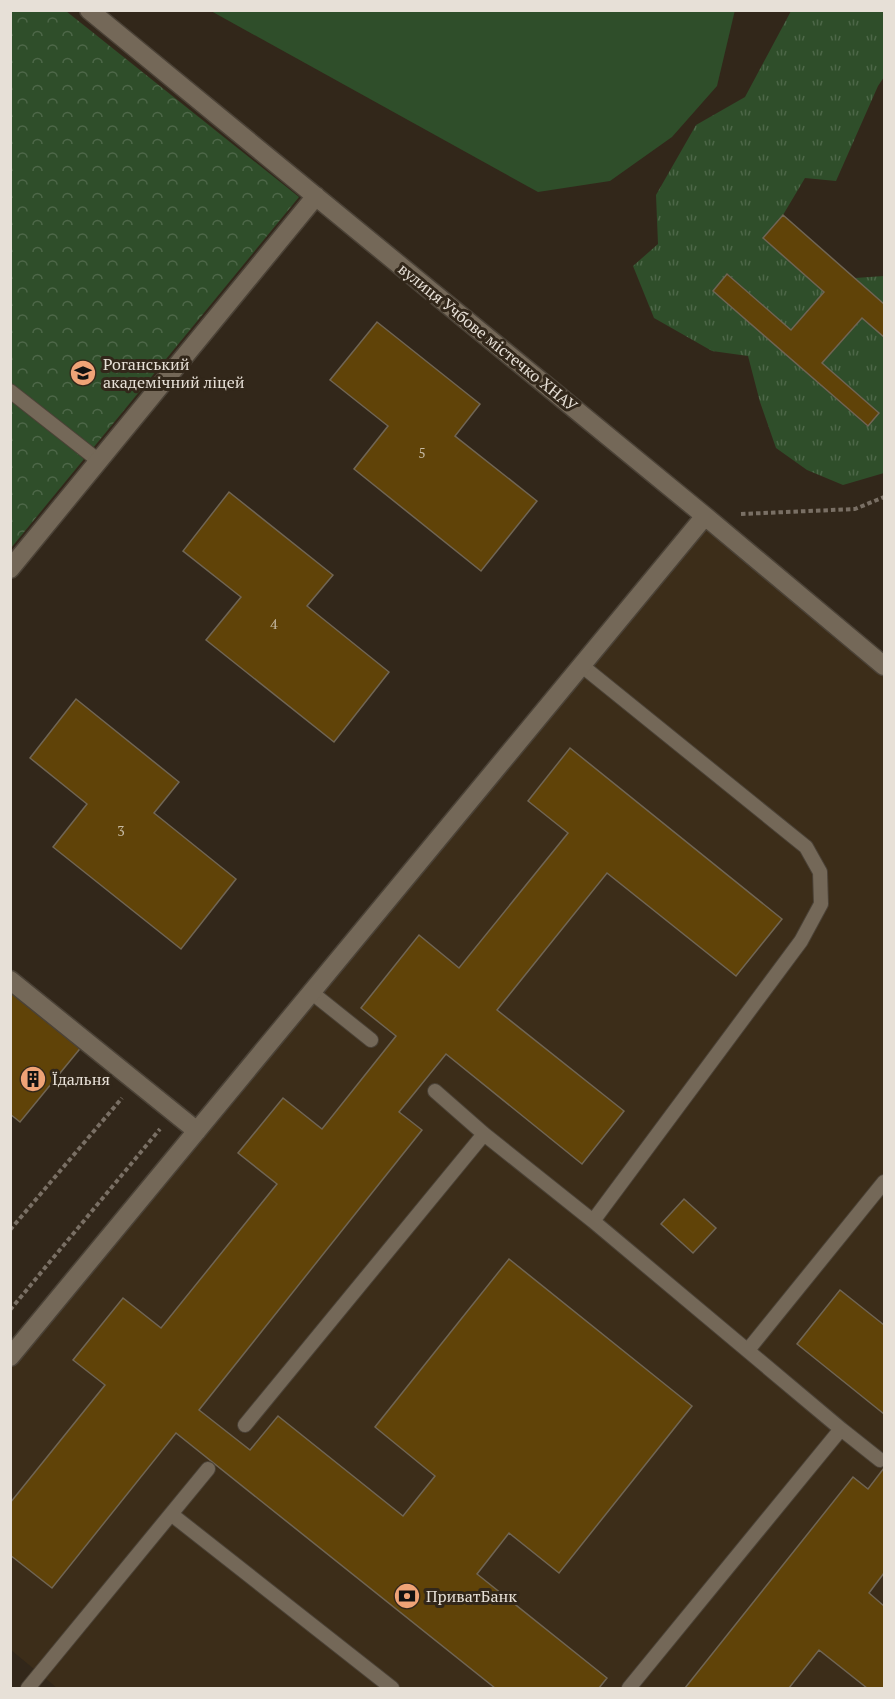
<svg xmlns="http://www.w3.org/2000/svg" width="895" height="1699" viewBox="0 0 895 1699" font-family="'PT Serif',serif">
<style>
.built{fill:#3c2d19}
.grass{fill:url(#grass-tufts)}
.forest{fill:url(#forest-crowns)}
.pitch{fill:#2f4e2a}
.building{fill:#604308;stroke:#706554;stroke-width:1.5}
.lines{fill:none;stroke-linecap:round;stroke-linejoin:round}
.lane-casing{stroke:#4b4237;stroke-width:16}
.street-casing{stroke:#4b4237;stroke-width:21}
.path{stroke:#796f64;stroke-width:4;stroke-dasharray:4.5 3;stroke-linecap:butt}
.lane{stroke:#746858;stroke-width:14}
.street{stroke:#746858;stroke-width:18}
.labels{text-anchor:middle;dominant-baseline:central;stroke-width:6;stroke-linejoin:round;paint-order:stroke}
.number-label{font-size:14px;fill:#c5b9a3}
.street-label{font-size:16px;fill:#e7e0d7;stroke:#32271a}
.poi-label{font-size:16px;fill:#e7e0d7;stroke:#32271a;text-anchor:start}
</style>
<defs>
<pattern id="grass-tufts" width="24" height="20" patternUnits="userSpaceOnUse" patternTransform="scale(1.5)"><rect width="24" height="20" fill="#2f4e2a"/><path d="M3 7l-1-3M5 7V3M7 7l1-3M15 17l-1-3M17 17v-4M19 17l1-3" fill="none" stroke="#4d6748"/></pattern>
<pattern id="forest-crowns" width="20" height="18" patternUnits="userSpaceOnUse" patternTransform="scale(1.5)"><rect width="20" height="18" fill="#2f4e2a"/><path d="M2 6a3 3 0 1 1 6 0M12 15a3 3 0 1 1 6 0" fill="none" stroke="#4d6748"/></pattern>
</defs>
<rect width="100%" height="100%" fill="#32271a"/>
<path class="built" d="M 705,516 L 884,666 L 884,1688 L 57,1688 L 11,1650 L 11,1357 Z"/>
<path class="grass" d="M 791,11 L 884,11 L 884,77 L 878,86 L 836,181 L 805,178 L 783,215 L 763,238 L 824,292 L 791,330 L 728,274 L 713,291 L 867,426 L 879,413 L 822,363 L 862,318 L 884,337 L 884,473 L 843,485 L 807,470 L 776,448 L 760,402 L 748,356 L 712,351 L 654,318 L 633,266 L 658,244 L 656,195 L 696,125 L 745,97 Z
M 884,276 L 884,304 L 855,278 Z"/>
<path class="forest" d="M 11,11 L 66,11 L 299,197 L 11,548 Z"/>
<path class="pitch" d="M 735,10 L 717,86 L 672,137 L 610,181 L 538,192 L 211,11 Z"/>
<path class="building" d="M 783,215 L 884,304 L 884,337 L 862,318 L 822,363 L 879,413 L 868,426 L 713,291 L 727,274 L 791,330 L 824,292 L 763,238 Z
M 377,322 L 480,404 L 455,436 L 537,501 L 481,571 L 354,469 L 388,426 L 330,380 Z
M 229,492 L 333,575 L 307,606 L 389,672 L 334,742 L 206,640 L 241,597 L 183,551 Z
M 76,699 L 179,782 L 154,813 L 236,879 L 181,949 L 53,847 L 87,804 L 30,758 Z
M 570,748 L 782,919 L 736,976 L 607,873 L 497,1010 L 624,1111 L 582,1164 L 446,1054 L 399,1112 L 422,1130 L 199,1410 L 250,1450 L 278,1416 L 403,1516 L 435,1476 L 375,1427 L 509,1259 L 692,1406 L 559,1573 L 509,1533 L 477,1574 L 607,1678 L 599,1688 L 495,1688 L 176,1433 L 52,1588 L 10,1555 L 10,1503 L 105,1385 L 73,1360 L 123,1298 L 161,1328 L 277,1184 L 238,1153 L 283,1098 L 322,1129 L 396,1036 L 361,1008 L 419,935 L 459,968 L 568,833 L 528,801 Z
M 10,986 L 83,1045 L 20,1122 L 10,1114 Z
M 684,1199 L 716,1228 L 693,1253 L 661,1224 Z
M 840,1290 L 884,1325 L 884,1414 L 797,1344 Z
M 884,1468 L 884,1573 L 869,1593 L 884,1606 L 884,1688 L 867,1688 L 819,1650 L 789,1688 L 685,1688 L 853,1477 L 868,1489 Z"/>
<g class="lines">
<g class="lane-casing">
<path id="lane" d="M 10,391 L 99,461
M 581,665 L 806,847 L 820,872 L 821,904 L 801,941 L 593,1221
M 311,992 L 371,1040
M 435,1091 L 484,1134
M 748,1350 L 884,1182
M 245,1425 L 484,1134 L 593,1221 L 841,1429 L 629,1688
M 841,1429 L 880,1460
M 171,1514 L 392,1688
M 28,1688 L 208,1469"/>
</g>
<g class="street-casing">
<path id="street" d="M 89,10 L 705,516 L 884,666
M 10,569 L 316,196
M 10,980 L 197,1131
M 10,1357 L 705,516"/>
</g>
<path class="path" d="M 741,514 L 855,509 L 884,497
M 10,1230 L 122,1098
M 10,1310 L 160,1129"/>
<use href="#lane" class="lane"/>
<use href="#street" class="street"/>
</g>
<defs>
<g id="school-disc" transform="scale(1.35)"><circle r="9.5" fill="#efa377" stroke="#32271a"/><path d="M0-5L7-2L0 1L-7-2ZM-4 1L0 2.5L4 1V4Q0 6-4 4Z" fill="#111"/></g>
<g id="building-disc" transform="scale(1.35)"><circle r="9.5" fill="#efa377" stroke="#32271a"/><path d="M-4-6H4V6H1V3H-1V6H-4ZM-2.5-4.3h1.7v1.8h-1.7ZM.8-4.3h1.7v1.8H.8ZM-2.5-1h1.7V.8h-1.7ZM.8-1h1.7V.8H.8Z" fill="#111"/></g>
<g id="bank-disc" transform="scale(1.35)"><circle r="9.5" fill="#efa377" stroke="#32271a"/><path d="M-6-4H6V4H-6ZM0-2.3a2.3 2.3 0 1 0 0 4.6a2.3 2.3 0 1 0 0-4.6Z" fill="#111"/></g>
</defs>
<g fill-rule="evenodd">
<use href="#school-disc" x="83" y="373"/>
<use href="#building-disc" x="33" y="1079"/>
<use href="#bank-disc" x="407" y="1596"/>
</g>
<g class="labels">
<g class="number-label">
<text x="422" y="452">5</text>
<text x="274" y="623">4</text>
<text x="121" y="830">3</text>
</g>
<g class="street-label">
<text transform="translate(488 337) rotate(39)">вулиця Учбове містечко ХНАУ</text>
</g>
<g class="poi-label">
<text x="103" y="364">Роганський<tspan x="103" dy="18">академічний ліцей</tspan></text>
<text x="52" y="1079">Їдальня</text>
<text x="426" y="1596">ПриватБанк</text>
</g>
</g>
<rect width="895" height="1699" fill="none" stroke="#e7e0d7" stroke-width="24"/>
</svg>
